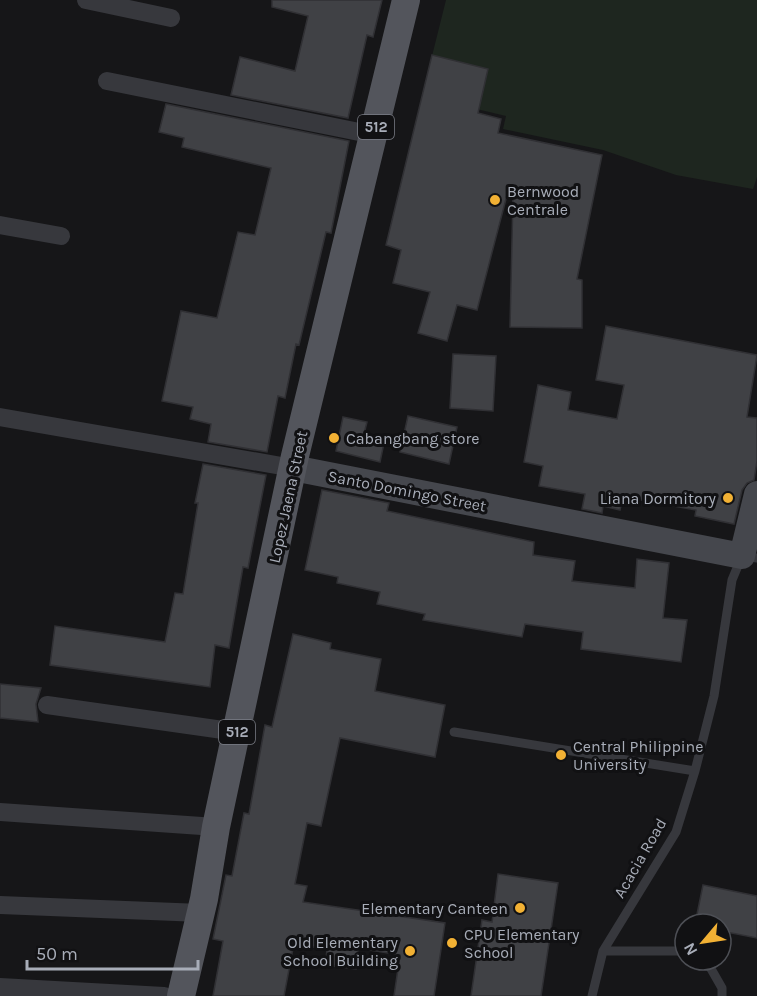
<svg xmlns="http://www.w3.org/2000/svg" width="757" height="996" viewBox="0 0 757 996" font-family="Karla,sans-serif">
<style>
.green{fill:#1e261f}
.building{fill:#404145;stroke:#303034;stroke-width:1.5}
.lines{fill:none;stroke-linecap:round;stroke-linejoin:round}
.lane{stroke:#37383d;stroke-width:9}
.street{stroke:#37383d;stroke-width:18}
.secondary{stroke:#45474d;stroke-width:26}
.primary{stroke:#53555c;stroke-width:28}
.poi-dot{fill:#f2b134;stroke:#111113;stroke-width:2}
.labels{text-anchor:middle;dominant-baseline:central;stroke-width:6;stroke-linejoin:round;paint-order:stroke}
.shield{fill:#111113;stroke:#7b7e86;stroke-width:1.5}
.shield-label{font-size:15px;font-weight:bold;fill:#a8adb8}
.poi-label{font-size:16px;fill:#a8adb8;stroke:#111113;text-anchor:start}
.street-label{font-size:16px;fill:#a8adb8;stroke:#111113}
</style>
<rect width="100%" height="100%" fill="#161618"/>
<path class="green" d="M 446,0 L 757,0 L 757,177 L 753,189 L 676,175 L 603,150 L 503,129 L 506,116 L 422,96 Z"/>
<path class="building" d="M 272,0 L 382,0 L 373,37 L 367,35 L 348,118 L 231,95 L 240,57 L 295,71 L 308,16 L 272,7 Z
M 432,55 L 488,69 L 478,113 L 501,119 L 498,133 L 602,155 L 577,279 L 582,280 L 582,328 L 510,327 L 513,196 L 507,195 L 477,310 L 457,305 L 447,341 L 418,333 L 430,292 L 393,283 L 401,250 L 386,245 Z
M 166,104 L 349,141 L 331,233 L 326,232 L 299,345 L 296,344 L 285,398 L 278,396 L 267,452 L 208,442 L 211,424 L 190,419 L 193,407 L 162,401 L 181,311 L 217,318 L 238,232 L 255,235 L 271,168 L 182,147 L 184,138 L 159,132 Z
M 606,326 L 757,355 L 747,417 L 757,418 L 757,461 L 754,480 L 747,483 L 742,490 L 734,524 L 695,516 L 696,510 L 623,497 L 620,510 L 603,506 L 602,513 L 582,509 L 585,494 L 539,486 L 543,466 L 524,462 L 538,385 L 571,392 L 568,410 L 617,419 L 624,385 L 596,380 Z
M 453,354 L 496,356 L 493,411 L 450,408 Z
M 408,416 L 457,427 L 449,464 L 400,452 Z
M 343,417 L 367,422 L 363,438 L 384,443 L 380,462 L 336,451 Z
M 203,464 L 266,475 L 248,568 L 243,567 L 229,648 L 215,645 L 210,687 L 50,665 L 55,626 L 165,642 L 175,593 L 183,594 L 198,503 L 195,503 Z
M 322,490 L 389,503 L 387,511 L 534,542 L 533,555 L 575,561 L 572,581 L 635,588 L 637,559 L 669,563 L 663,618 L 687,620 L 681,662 L 581,649 L 583,632 L 525,624 L 522,637 L 423,620 L 425,614 L 377,604 L 380,592 L 337,583 L 338,577 L 305,570 Z
M 293,634 L 331,643 L 330,649 L 381,659 L 375,691 L 445,705 L 435,757 L 340,738 L 321,826 L 307,823 L 295,884 L 307,886 L 303,902 L 445,923 L 434,996 L 394,996 L 400,955 L 358,948 L 356,969 L 325,965 L 327,950 L 294,943 L 284,996 L 213,996 L 223,941 L 213,939 L 226,875 L 232,876 L 244,813 L 249,814 L 265,725 L 272,727 Z
M 0,684 L 41,688 L 36,704 L 38,722 L 0,718 Z
M 498,874 L 558,883 L 541,996 L 471,996 L 482,920 L 492,922 Z
M 703,885 L 757,896 L 757,938 L 721,931 L 721,924 L 695,924 Z"/>
<g class="lines">
<path class="lane" d="M 454,732 L 695,771
M 603,951 L 685,951
M 706,960 L 722,988 L 722,996
M 592,996 L 603,951 L 676,832 L 695,771 L 714,696 L 732,580 L 742,556 L 757,558"/>
<path class="street" d="M 86,0 L 171,18
M 107,81 L 374,135
M 0,225 L 61,236
M 0,417 L 293,468
M 47,705 L 237,732
M 0,812 L 216,827
M 0,905 L 201,913
M 0,987 L 164,996"/>
<path class="secondary" d="M 293,468 L 742,556 L 757,494"/>
<path class="primary" d="M 181,996 L 204,899 L 216,827 L 295,456 L 406,0"/>
</g>
<g class="poi-dot">
<circle cx="495" cy="200" r="6"/>
<circle cx="334" cy="438" r="6"/>
<circle cx="728" cy="498" r="6"/>
<circle cx="561" cy="755" r="6"/>
<circle cx="520" cy="908" r="6"/>
<circle cx="452" cy="943" r="6"/>
<circle cx="410" cy="951" r="6"/>
</g>
<g class="labels">
<g class="shield">
<rect x="358" y="115" width="36" height="24" rx="4.5"/>
<rect x="219" y="720" width="36" height="24" rx="4.5"/>
</g>
<g class="shield-label">
<text x="376" y="127">512</text>
<text x="237" y="732">512</text>
</g>
<g class="poi-label">
<text x="507" y="191">Bernwood<tspan x="507" dy="18">Centrale</tspan></text>
<text x="346" y="438">Cabangbang store</text>
<text x="716" y="498" text-anchor="end">Liana Dormitory</text>
<text x="573" y="746">Central Philippine<tspan x="573" dy="18">University</tspan></text>
<text x="508" y="908" text-anchor="end">Elementary Canteen</text>
<text x="464" y="934">CPU Elementary<tspan x="464" dy="18">School</tspan></text>
<text x="398" y="942" text-anchor="end">Old Elementary<tspan x="398" dy="18">School Building</tspan></text>
</g>
<g class="street-label">
<text transform="translate(407 491) rotate(11)">Santo Domingo Street</text>
<text transform="translate(288 497) rotate(-78)">Lopez Jaena Street</text>
<text transform="translate(640 858) rotate(-60)">Acacia Road</text>
</g>
</g>
<g transform="translate(703 942) rotate(241)"><circle r="28" fill="#111113" stroke="#4d4f55" stroke-width="1.5"/>
<path d="M0-4.5L10 22L0 15L-10 22Z" fill="#f2b134"/>
<text y="-9" font-size="16" font-weight="bold" text-anchor="middle" fill="#a8adb8">N</text>
</g>
<path d="M27 960v9h171v-9" fill="none" stroke="#a8adb8" stroke-width="3"/>
<text x="36" y="960" font-size="18" fill="#a8adb8" stroke="#111113" stroke-width="4.5" paint-order="stroke">50 m</text>
</svg>
